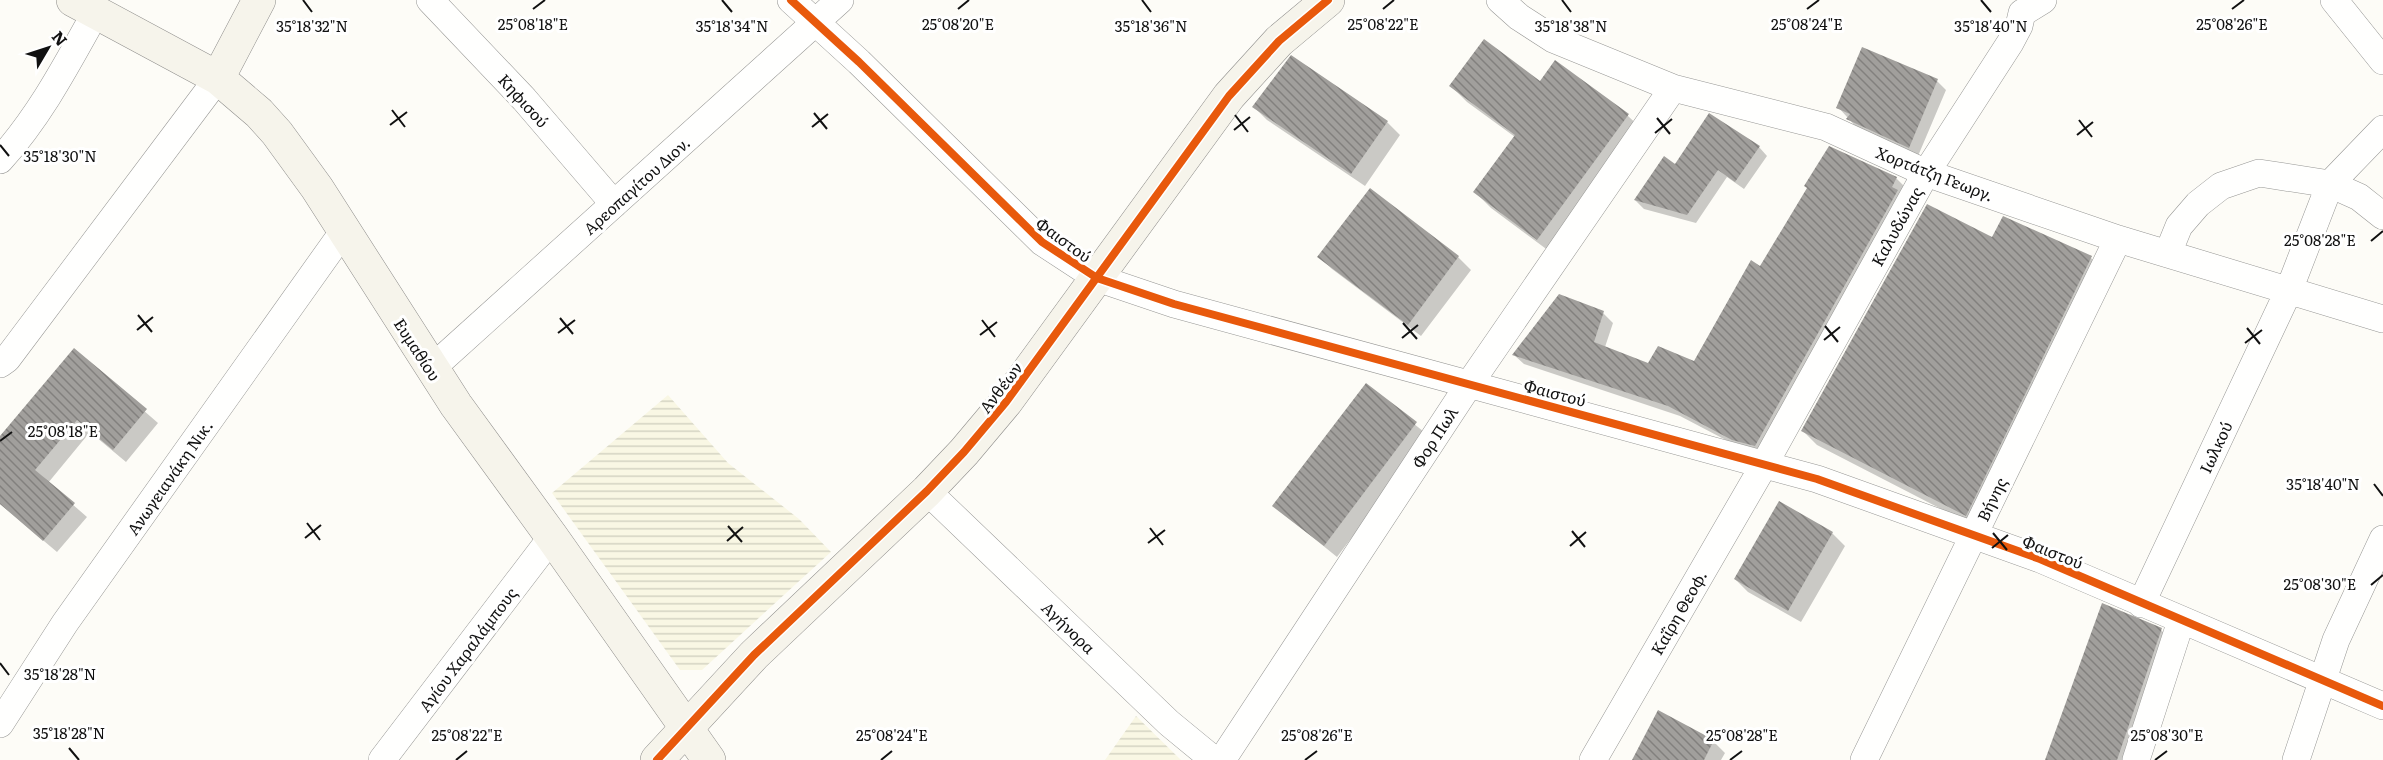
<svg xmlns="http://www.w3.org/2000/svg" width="2383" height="760" viewBox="0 0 2383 760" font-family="Literata,serif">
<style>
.farmland{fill:url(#farmland-rules)}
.shadow{fill:#0003}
.building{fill:url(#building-back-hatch)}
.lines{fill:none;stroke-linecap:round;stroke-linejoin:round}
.street-casing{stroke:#979795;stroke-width:28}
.secondary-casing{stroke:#8e8d8b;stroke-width:34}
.street{stroke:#fffffe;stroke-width:27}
.secondary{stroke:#f6f4eb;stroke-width:33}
.cycleway-casing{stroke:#fff;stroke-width:11}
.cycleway{stroke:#e8590c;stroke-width:8}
.ticks{fill:none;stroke:#111;stroke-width:2}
.labels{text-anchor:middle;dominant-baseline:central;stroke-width:6;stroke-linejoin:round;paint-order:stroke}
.street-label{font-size:16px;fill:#111;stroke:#fff}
.ticks-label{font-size:15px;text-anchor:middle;fill:#111;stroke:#fff;stroke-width:6;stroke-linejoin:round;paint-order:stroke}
</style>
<defs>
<pattern id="farmland-rules" width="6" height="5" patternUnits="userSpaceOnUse" patternTransform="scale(1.5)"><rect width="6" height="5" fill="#f9f7e4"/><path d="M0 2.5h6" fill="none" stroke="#d4d3c3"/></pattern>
<pattern id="building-back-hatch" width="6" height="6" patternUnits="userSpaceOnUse" patternTransform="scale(1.5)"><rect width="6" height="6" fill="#a19f9c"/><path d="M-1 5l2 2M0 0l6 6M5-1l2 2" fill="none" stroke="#82807e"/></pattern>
</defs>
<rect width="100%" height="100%" fill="#fdfcf7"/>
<path class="farmland" d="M 668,395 L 728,463 L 799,519 L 831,552 L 702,670 L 680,670 L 552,493 Z
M 1136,716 L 1181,760 L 1105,760 Z"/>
<path class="shadow" d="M 1863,49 L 1937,81 L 1946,90 L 1918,156 L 1857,128 L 1838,107 Z
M 1540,83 L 1628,116 L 1644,131 L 1553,254 L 1491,208 L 1475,192 L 1515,137 L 1467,102 L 1451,86 Z
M 1254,107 L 1387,122 L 1400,135 L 1365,186 L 1267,120 Z
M 1759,147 L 1767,156 L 1744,189 L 1727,177 L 1696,223 L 1644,209 L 1635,200 Z
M 1896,178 L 1906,188 L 1766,455 L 1743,449 L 1680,416 L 1524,364 L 1514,355 L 1603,313 L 1613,323 L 1605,347 L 1649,365 L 1695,363 L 1761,268 Z
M 1370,190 L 1458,257 L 1471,270 L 1421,336 L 1332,269 L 1319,257 Z
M 1993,240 L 2091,258 L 2105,272 L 1980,529 L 1817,445 L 1803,431 Z
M 74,350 L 158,423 L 126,462 L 90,432 L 48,483 L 87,517 L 57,552 L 0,504 L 0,438 Z
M 1366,385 L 1429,436 L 1337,557 L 1274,506 Z
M 1779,503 L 1832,533 L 1845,546 L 1801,622 L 1748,592 L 1735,579 Z
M 2161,630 L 2173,642 L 2132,760 L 2047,760 Z
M 1713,741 L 1725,753 L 1721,760 L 1634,760 Z"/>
<path class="building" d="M 1484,39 L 1540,81 L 1555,60 L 1629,114 L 1537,240 L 1473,192 L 1515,135 L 1449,86 Z
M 1862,47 L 1938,79 L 1909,148 L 1846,119 L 1850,114 L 1836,108 Z
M 1291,55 L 1388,121 L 1351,174 L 1252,107 Z
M 1709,113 L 1760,146 L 1735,182 L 1718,170 L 1687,215 L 1634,200 L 1664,156 L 1675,164 Z
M 1829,146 L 1897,177 L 1892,187 L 1898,190 L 1755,446 L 1732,440 L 1668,406 L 1512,355 L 1559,294 L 1604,311 L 1594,342 L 1648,363 L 1658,346 L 1694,361 L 1751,260 L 1760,266 L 1807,188 L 1804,186 Z
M 1370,188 L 1459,256 L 1408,325 L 1317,257 Z
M 1927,204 L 1992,237 L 2003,216 L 2092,256 L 1966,516 L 1801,431 Z
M 74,348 L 147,409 L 113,450 L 77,420 L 35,470 L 75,503 L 43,541 L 0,504 L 0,436 Z
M 1366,383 L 1417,422 L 1324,546 L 1272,506 Z
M 1779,501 L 1833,532 L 1788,611 L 1734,579 Z
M 2102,603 L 2162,628 L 2117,760 L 2045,760 Z
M 1658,710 L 1714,740 L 1704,760 L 1632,760 Z"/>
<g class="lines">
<g class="street-casing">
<path id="street" d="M 430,0 L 524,99 L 614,204
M 791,0 L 859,62 L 1042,242 L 1097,278 L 1174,304 L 1817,479 L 2040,559 L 2383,706
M 1500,0 L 1519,17 L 1553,39 L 1673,88 L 1826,127 L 1926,173 L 2118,239 L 2383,319
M 2334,0 L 2383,61
M 0,160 C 40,116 67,64 96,12
M 2168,253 L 2179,226 L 2198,204 L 2221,186 L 2259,173 L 2330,184 L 2359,197 L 2383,216
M 0,364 L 7,359 L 218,78
M 431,369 L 840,0
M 927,491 L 1169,723 L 1214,760
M 2141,604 L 2289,290 L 2330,184 L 2383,129
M 0,724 L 65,623 L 343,232
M 382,760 L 552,537
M 1222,760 L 1470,383 L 1673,88
M 1593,760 L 1764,465 L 1926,173 L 2010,43 L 2019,26 L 2022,13 L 2043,0
M 1864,760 L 2118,239
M 2136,760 L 2181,621
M 2296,760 L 2336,640 L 2383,539"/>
</g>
<g class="secondary-casing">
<path id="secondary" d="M 73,0 L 218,78 L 259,113 L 277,133 L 317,188 L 456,405 L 552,537 L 709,760
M 218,78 L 259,0
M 657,760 L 754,655 L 927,491 L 964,452 L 1006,402 L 1229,96 L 1279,41 L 1328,0"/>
</g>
<use href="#street" class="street"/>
<use href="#secondary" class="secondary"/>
<g class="cycleway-casing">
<path id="cycleway" d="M 791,0 L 859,62 L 1042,242 L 1097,278 L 1174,304 L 1817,479 L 2040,559 L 2383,706
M 657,760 L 754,655 L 927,491 L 964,452 L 1006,402 L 1229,96 L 1279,41 L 1328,0"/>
</g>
<use href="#cycleway" class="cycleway"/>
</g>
<path class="ticks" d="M 303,0 L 312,12M 722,0 L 732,12M 1142,0 L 1151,12M 1562,0 L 1571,12M 1981,0 L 1991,12M 533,9 L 545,0M 958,9 L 969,0M 1383,9 L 1394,0M 1807,9 L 1819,0M 2232,9 L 2244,0M 392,110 L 405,127M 814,113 L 827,129M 1235,115 L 1248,132M 1657,118 L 1670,134M 2079,120 L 2092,137M 390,125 L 407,112M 812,127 L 828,114M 1234,130 L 1250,117M 1655,133 L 1672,119M 2077,135 L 2093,122M 0,145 L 9,156M 2371,241 L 2383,231M 138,315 L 152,332M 560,318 L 573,334M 982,320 L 995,337M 1403,323 L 1417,339M 1825,326 L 1838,342M 2247,328 L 2260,344M 137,330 L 153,317M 558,333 L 575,320M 980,335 L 997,322M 1402,338 L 1418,325M 1824,340 L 1840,327M 2245,343 L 2262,330M 0,441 L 12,432M 2374,484 L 2383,496M 307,523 L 320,540M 728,526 L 742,542M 1150,528 L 1163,545M 1572,531 L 1585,547M 1993,533 L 2007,550M 305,538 L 321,525M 727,541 L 743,527M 1148,543 L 1165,530M 1570,546 L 1586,532M 1992,548 L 2008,535M 2371,585 L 2383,575M 0,663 L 9,675M 69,748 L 79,760M 456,760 L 467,751M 881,760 L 892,751M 1305,760 L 1317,751M 1730,760 L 1742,751M 2155,760 L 2167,751"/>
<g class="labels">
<g class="street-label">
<text transform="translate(524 100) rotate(48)">Κηφισού</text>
<text transform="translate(1935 173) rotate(21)">Χορτάτζη Γεωργ.</text>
<text transform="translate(636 185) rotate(-42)">Αρεοπαγίτου Διον.</text>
<text transform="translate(1896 226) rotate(-61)">Καλυδώνας</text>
<text transform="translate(1064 239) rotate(36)">Φαιστού</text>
<text transform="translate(418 349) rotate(57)">Ευμαθίου</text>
<text transform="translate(1000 387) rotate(-53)">Ανθέων</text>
<text transform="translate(1555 392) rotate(15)">Φαιστού</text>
<text transform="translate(1434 437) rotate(-57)">Φορ Πωλ</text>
<text transform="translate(2215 447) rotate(-65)">Ιωλκού</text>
<text transform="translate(169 477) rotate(-55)">Ανωγειανάκη Νικ.</text>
<text transform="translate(1991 499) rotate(-64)">Βήνης</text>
<text transform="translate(2053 551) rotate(22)">Φαιστού</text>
<text transform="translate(1678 612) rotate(-60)">Καΐρη Θεοφ.</text>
<text transform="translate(1069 627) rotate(44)">Αγήνορα</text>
<text transform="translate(467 649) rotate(-53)">Αγίου Χαραλάμπους</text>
</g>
</g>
<g class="ticks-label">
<text x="533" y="30">25°08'18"E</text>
<text x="1807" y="30">25°08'24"E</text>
<text x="958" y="30">25°08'20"E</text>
<text x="1383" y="30">25°08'22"E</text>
<text x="2232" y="30">25°08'26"E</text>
<text x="312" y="32">35°18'32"N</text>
<text x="1151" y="32">35°18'36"N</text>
<text x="1991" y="32">35°18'40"N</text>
<text x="732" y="32">35°18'34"N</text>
<text x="1571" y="32">35°18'38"N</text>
<text x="60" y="162">35°18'30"N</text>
<text x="2320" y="246">25°08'28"E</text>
<text x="63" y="437">25°08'18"E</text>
<text x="2323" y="490">35°18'40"N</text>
<text x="2320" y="590">25°08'30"E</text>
<text x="60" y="680">35°18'28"N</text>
<text x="69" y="739">35°18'28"N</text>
<text x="467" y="741">25°08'22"E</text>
<text x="892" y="741">25°08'24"E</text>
<text x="1317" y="741">25°08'26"E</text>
<text x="1742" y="741">25°08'28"E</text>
<text x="2167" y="741">25°08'30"E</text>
</g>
<g transform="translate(48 48) rotate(51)" stroke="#ffffff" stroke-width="4.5" paint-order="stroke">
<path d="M0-4.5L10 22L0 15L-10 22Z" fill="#111111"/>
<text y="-9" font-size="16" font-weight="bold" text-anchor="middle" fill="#111111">N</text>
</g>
</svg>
